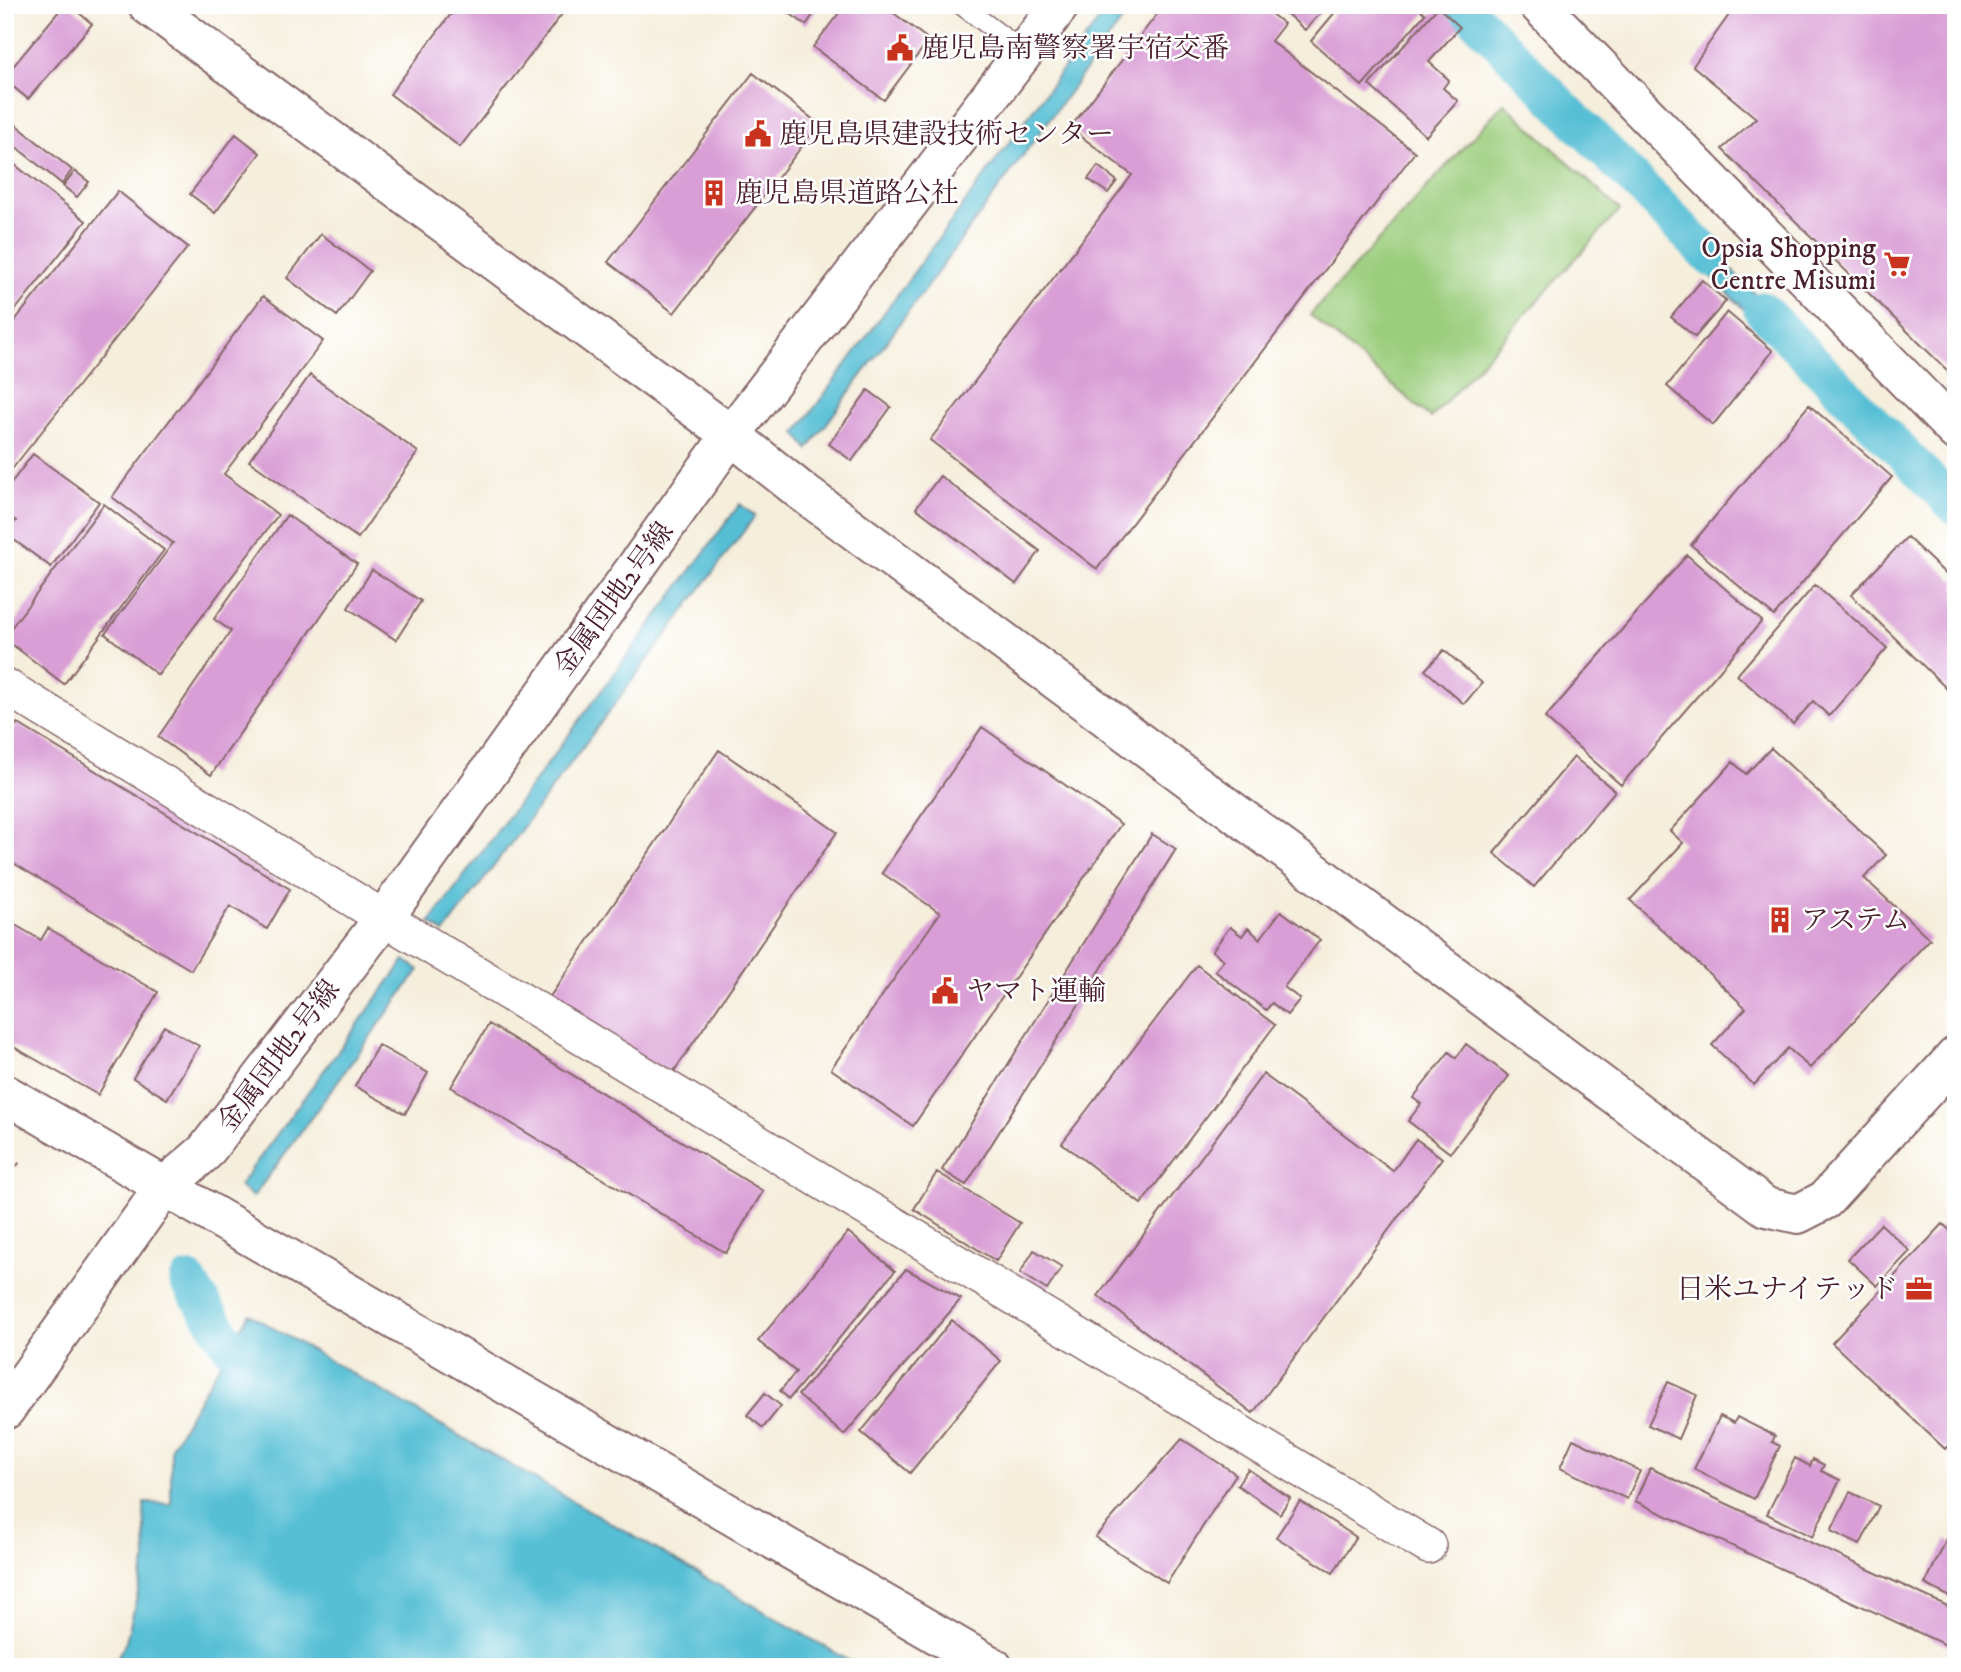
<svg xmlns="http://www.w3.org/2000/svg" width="1961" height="1672" viewBox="0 0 1961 1672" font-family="'IM FELL DW Pica','Noto Serif JP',serif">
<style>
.green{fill:#9bcd7d;stroke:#727654;stroke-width:2}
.water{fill:#57bfd5;stroke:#506f80;stroke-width:2}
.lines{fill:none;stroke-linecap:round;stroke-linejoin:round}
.canal{stroke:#57bfd5;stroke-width:37}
.building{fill:#d99ed5}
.service-casing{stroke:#866769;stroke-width:21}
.minor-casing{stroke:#866769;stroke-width:38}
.tertiary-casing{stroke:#866769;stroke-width:42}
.path{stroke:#866769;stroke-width:4.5;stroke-dasharray:2 5;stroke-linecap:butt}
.service{stroke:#fff;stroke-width:18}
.minor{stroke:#fff;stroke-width:35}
.tertiary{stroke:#fff;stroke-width:38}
.labels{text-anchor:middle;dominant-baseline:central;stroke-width:5;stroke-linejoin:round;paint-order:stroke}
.poi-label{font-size:28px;fill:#4a1f2b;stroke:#fff;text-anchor:start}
.street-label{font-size:28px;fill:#4a1f2b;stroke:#fff}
</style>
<rect width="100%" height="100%" fill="#fff"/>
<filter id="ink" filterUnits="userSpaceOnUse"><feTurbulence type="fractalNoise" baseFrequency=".0143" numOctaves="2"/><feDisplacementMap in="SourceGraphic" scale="14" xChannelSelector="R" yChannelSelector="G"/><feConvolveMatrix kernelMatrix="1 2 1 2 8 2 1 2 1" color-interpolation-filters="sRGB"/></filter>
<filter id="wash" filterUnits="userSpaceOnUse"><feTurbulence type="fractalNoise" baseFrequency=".00686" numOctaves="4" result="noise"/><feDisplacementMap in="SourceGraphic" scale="28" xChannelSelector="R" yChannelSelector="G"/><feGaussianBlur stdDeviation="1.57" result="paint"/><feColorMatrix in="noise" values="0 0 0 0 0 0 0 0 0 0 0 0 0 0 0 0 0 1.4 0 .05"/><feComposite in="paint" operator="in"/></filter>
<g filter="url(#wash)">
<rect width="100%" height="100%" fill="#f5eedb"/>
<path class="green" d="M 1504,103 L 1620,210 L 1431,418 L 1310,315 Z"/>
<path class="water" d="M 1110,5 L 1119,5 L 1128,12 L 808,449 L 796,433 Z
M 1511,45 L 1570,105 L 1555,120 L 1496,60 Z
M 1597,127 L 1656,187 L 1641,202 L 1582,142 Z
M 1681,219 L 1803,342 L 1789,355 L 1668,232 Z
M 1833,377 L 1920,461 L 1908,475 L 1820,390 Z
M 1952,495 L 1956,499 L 1956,525 L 1939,508 Z
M 740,504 L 755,516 L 444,933 L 430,922 Z
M 405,960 L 419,970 L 253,1197 L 239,1186 Z
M 249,1314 L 860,1667 L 112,1667 L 126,1642 L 146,1559 L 144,1503 L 171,1504 L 171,1447 Z"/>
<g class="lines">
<path class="canal" d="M 1462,5 L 1712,259
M 1762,310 L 1956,507
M 188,1281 L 230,1346"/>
</g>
<g id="blocks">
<path class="building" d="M 64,5 L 70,5 L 92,24 L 28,99 L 5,80 L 5,76 Z
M 458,5 L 569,5 L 460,147 L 390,94 Z
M 778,5 L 820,5 L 806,25 Z
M 845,5 L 883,5 L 929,40 L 884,100 L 813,47 Z
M 1164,5 L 1260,5 L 1284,24 L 1271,41 L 1415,152 L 1097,569 L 930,440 L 1132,175 L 1070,128 Z
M 1277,5 L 1328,5 L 1305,30 Z
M 1341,5 L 1419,5 L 1418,7 L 1425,14 L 1362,86 L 1311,41 Z
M 1736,5 L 1956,5 L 1956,379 L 1722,149 L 1756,118 L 1693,66 Z
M 1438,7 L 1460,27 L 1429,62 L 1449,80 L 1443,88 L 1458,101 L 1426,136 L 1369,85 Z
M 753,73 L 819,124 L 674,313 L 608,262 Z
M 5,116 L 72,170 L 62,184 L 5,138 Z
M 236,134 L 260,153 L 215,213 L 190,194 Z
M 5,157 L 86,221 L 5,323 Z
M 1098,166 L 1117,181 L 1108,193 L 1088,179 Z
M 75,171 L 89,182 L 77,197 L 63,186 Z
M 118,191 L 188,247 L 5,478 L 5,333 Z
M 321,234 L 370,271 L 337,316 L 287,278 Z
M 1702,280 L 1726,301 L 1695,337 L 1671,317 Z
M 263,296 L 323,341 L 224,474 L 278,515 L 158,675 L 105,634 L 173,543 L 112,497 Z
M 1727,312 L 1773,351 L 1713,425 L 1667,386 Z
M 310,375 L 418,452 L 358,538 L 249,461 Z
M 868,390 L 891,407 L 852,461 L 829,444 Z
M 1809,405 L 1892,477 L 1774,616 L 1691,545 Z
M 33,454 L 99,502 L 51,567 L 6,534 L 16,521 L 5,513 L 5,491 Z
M 940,476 L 1040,551 L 1016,584 L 916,508 Z
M 104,504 L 164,550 L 64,684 L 5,639 L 5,636 Z
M 287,515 L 357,564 L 211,775 L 158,737 L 231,631 L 214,619 Z
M 1907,537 L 1953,581 L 1956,578 L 1956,679 L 1947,689 L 1851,595 Z
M 1687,555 L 1762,621 L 1621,785 L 1545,718 Z
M 372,570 L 421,601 L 396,640 L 348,608 Z
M 1815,585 L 1887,648 L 1829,716 L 1813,701 L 1793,724 L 1737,675 Z
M 1444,650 L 1482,683 L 1464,704 L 1425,670 Z
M 17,723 L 290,889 L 267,929 L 230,906 L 191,970 L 5,858 L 5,742 Z
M 982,727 L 1121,824 L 913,1126 L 831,1069 L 940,913 L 882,873 Z
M 1771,748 L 1886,855 L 1864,878 L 1930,939 L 1810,1068 L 1788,1048 L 1754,1085 L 1712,1045 L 1746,1008 L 1630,900 L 1683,843 L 1670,831 L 1733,762 L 1746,774 Z
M 719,750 L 837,832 L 668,1080 L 549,998 Z
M 1574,757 L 1615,791 L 1534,887 L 1494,853 Z
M 1152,834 L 1176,849 L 966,1185 L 942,1170 Z
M 1281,911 L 1320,940 L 1284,987 L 1300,999 L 1287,1015 L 1272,1003 L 1266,1010 L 1215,971 L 1224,960 L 1212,951 L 1230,927 L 1242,936 L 1248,928 L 1260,939 Z
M 5,919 L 41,940 L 48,928 L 158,992 L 98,1095 L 5,1042 Z
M 1197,965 L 1275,1025 L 1141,1204 L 1062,1143 Z
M 489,1024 L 763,1191 L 726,1253 L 451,1087 Z
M 164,1026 L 199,1046 L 167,1099 L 133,1078 Z
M 1466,1044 L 1509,1076 L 1450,1153 L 1408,1121 L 1421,1104 L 1413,1098 L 1449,1052 L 1456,1058 Z
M 378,1045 L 428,1073 L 405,1114 L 355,1086 Z
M 1263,1074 L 1393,1171 L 1416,1139 L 1442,1158 L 1253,1413 L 1098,1296 Z
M 937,1172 L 1020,1223 L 996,1261 L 914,1209 Z
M 1881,1224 L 1910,1251 L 1877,1286 L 1848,1259 Z
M 1943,1224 L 1956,1236 L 1956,1437 L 1945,1449 L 1832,1343 Z
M 848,1232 L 895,1271 L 789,1399 L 780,1391 L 796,1372 L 758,1341 Z
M 1034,1250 L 1062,1267 L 1047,1290 L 1020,1273 Z
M 906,1269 L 961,1299 L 844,1435 L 798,1395 Z
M 952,1320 L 1001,1361 L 910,1473 L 861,1432 Z
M 1668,1382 L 1697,1395 L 1678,1439 L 1648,1425 Z
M 765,1393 L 781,1406 L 763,1428 L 747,1415 Z
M 1720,1416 L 1734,1423 L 1737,1417 L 1775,1436 L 1772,1442 L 1780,1446 L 1754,1499 L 1694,1469 Z
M 1182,1439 L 1236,1474 L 1167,1583 L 1095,1537 Z
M 1573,1439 L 1640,1471 L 1627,1499 L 1560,1468 Z
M 1795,1458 L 1810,1466 L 1813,1459 L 1824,1465 L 1821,1471 L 1840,1480 L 1812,1537 L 1767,1514 Z
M 1650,1468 L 1956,1610 L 1956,1650 L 1635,1501 Z
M 1248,1469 L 1290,1498 L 1280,1514 L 1237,1485 Z
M 1850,1492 L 1879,1506 L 1860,1545 L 1831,1531 Z
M 1300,1501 L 1356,1537 L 1333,1573 L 1276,1537 Z
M 1947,1539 L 1956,1544 L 1956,1600 L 1925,1584 Z"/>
</g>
</g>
<g filter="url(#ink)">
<use href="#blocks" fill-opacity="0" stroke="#866769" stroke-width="2"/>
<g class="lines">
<g class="service-casing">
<path id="service" d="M 961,5 L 1024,52"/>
</g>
<g class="minor-casing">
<path id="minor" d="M 5,686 L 384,918 L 1428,1546"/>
</g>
<g class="tertiary-casing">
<path id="tertiary" d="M 148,5 L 731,435 L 801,491 L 1766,1207 L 1798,1214 L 1825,1200 L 1956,1056
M 1539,5 L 1956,431
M 5,1094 L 993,1667
M 5,1410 L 164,1187 L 205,1152 L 384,918 L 731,435 L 1060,5"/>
</g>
<path class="path" d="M 5,1157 L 21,1166"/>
<use href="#service" class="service"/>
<use href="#minor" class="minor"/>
<use href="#tertiary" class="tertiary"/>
</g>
</g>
<defs>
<g id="civic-bare" transform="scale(2.1)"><path d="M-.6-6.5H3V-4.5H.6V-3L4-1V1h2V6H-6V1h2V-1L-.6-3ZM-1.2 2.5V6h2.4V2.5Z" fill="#c8321e" stroke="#fff" stroke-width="2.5" paint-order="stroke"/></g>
<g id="building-bare" transform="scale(2.1)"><path d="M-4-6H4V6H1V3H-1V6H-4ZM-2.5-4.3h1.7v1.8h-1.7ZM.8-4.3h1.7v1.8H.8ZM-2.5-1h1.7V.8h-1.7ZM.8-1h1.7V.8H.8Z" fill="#c8321e" stroke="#fff" stroke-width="2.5" paint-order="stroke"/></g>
<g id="supermarket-bare" transform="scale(2.1)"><path d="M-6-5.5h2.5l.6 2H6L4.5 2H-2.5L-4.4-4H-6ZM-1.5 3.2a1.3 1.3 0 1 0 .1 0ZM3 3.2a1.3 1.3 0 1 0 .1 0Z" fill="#c8321e" stroke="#fff" stroke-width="2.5" paint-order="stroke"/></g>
<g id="office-bare" transform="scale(2.1)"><path d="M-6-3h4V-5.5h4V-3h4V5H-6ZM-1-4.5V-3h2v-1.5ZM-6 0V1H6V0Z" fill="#c8321e" stroke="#fff" stroke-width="2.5" paint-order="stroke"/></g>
</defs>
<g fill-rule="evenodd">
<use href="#civic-bare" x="900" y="48"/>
<use href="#civic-bare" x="758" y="134"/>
<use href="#building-bare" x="714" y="193"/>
<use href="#supermarket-bare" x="1897" y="264"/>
<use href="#building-bare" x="1780" y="920"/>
<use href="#civic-bare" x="945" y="991"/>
<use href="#office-bare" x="1919" y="1289"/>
</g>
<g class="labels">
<g class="poi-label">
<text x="921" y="48">鹿児島南警察署宇宿交番</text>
<text x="779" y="134">鹿児島県建設技術センター</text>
<text x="735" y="193">鹿児島県道路公社</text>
<text x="1876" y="248" text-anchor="end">Opsia Shopping<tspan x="1876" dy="32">Centre Misumi</tspan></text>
<text x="1801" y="920">アステム</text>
<text x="966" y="991">ヤマト運輸</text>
<text x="1898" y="1289" text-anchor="end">日米ユナイテッド</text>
</g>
<g class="street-label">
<text transform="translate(614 599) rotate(-54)">金属団地2号線</text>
<text transform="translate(279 1056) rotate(-53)">金属団地2号線</text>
</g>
</g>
<rect width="1961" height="1672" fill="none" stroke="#fff" stroke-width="28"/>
</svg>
